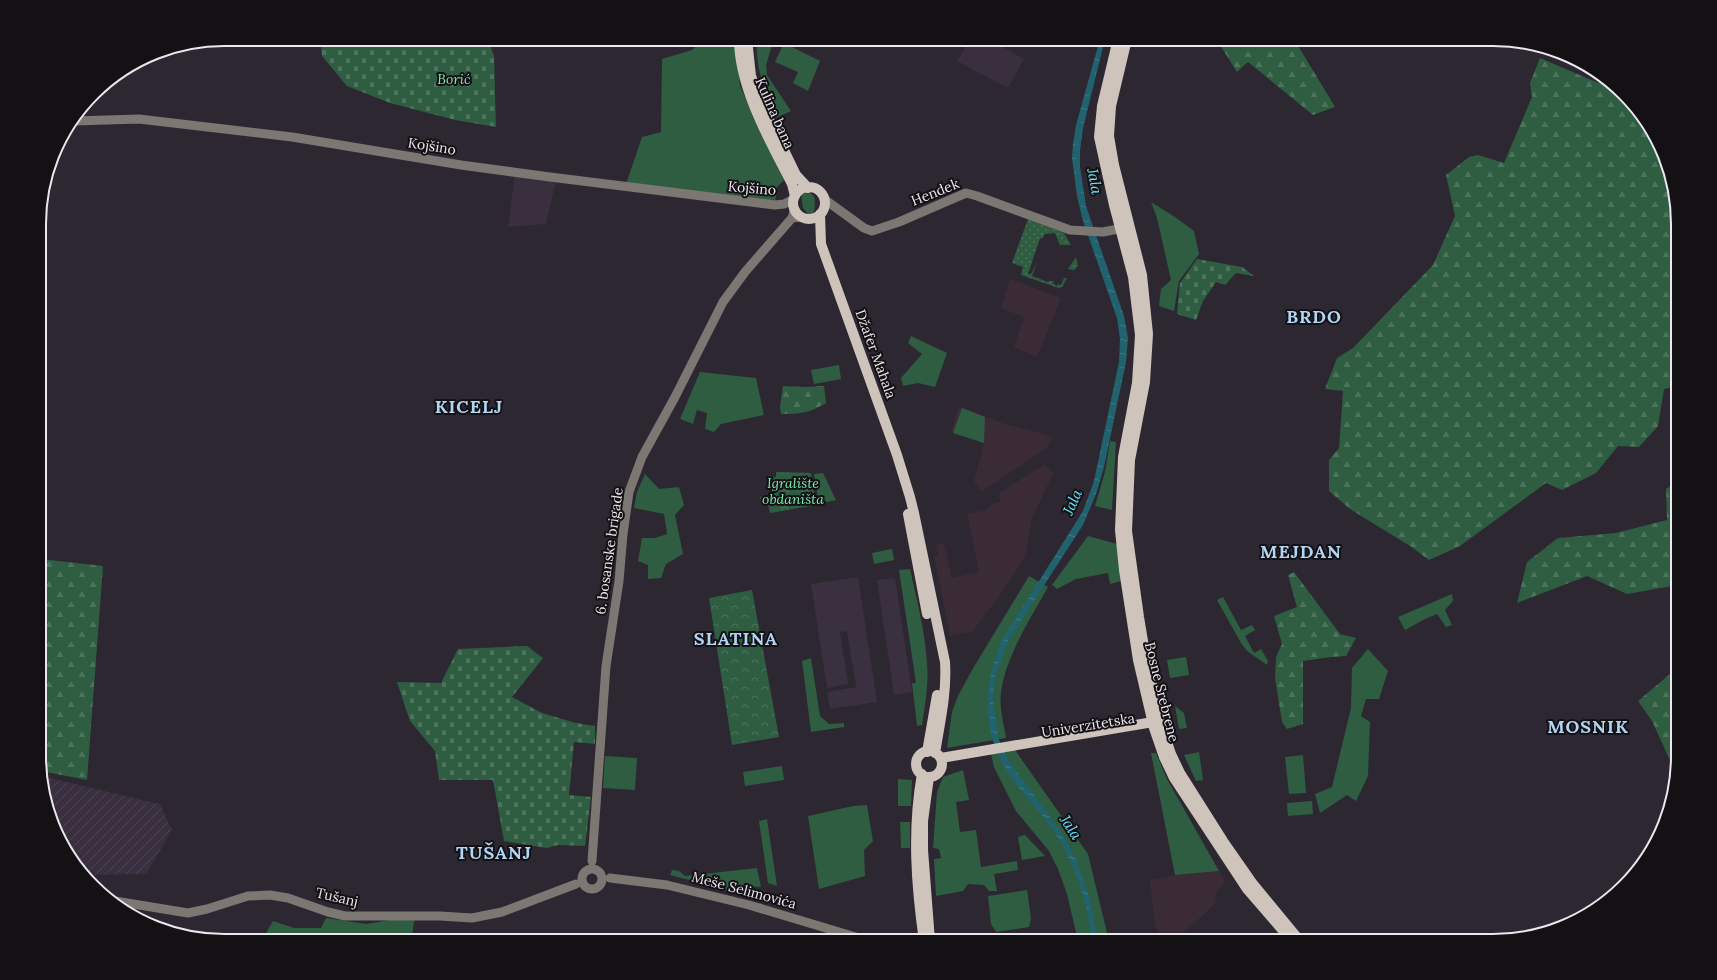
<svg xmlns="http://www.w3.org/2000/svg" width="1717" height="980" viewBox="0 0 1717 980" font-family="Lora,serif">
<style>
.built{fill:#392f3e}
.industrial{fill:url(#industrial-furrows)}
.education{fill:#3b2b37}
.medical{fill:#3b303f}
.grass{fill:#2e5d41}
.forest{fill:url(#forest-firs)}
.cemetery{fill:url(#cemetery-stones)}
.park{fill:url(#park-crowns)}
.garden{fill:url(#garden-dots)}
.water{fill:url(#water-ripples)}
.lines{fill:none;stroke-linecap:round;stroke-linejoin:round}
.minor{stroke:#7c7772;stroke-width:9}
.major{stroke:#cec4bb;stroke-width:10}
.labels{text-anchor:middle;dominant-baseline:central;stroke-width:4;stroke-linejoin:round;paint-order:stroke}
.park-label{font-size:14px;font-style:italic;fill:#76eca9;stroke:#141115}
.street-label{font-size:14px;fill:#ebe7ee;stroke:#141115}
.water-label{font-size:15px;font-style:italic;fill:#65e3f9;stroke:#141115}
.district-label{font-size:18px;font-weight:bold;letter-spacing:1px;fill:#b0d5f5;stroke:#141115}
.rim{fill:none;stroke:#ebe7ee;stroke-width:2}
</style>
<defs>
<pattern id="industrial-furrows" width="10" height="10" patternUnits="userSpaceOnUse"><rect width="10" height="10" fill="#392f3e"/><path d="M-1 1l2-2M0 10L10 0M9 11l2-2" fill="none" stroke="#4c4351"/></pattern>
<pattern id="forest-firs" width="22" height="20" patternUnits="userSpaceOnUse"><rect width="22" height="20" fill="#2e5d41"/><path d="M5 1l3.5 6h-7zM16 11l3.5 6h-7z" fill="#4c745d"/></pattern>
<pattern id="cemetery-stones" width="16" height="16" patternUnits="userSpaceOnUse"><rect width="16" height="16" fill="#2e5d41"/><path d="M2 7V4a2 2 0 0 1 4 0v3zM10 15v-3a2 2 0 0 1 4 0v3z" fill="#4c745d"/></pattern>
<pattern id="park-crowns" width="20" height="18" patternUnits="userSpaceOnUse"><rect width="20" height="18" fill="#2e5d41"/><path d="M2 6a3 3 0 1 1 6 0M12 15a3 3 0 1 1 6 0" fill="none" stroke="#4c745d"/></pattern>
<pattern id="garden-dots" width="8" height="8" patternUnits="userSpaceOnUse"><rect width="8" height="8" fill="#2e5d41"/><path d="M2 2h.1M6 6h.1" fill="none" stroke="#4c745d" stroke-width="1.8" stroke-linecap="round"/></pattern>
<pattern id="water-ripples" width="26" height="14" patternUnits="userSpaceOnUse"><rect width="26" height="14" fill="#20636e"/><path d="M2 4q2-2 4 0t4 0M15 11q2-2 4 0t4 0" fill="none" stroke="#417983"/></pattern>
</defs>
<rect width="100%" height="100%" fill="#2d2731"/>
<path class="built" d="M 971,39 L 989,39 L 1024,59 L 1008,88 L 957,61 Z
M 515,173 L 556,181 L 546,224 L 508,227 Z"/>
<path class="industrial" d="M 41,776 L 160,804 L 172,830 L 146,874 L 87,875 L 70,859 L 41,780 Z"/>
<path class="education" d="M 1010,279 L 1061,298 L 1037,357 L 1014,347 L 1024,317 L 1001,308 Z
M 959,406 L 1002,423 L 1047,435 L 1052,438 L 1048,447 L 981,492 L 974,481 L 984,443 L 951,431 Z
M 1045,464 L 1053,474 L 1032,518 L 1025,557 L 1003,591 L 972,632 L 950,636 L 934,556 L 938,555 L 935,545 L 944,543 L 952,578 L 979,572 L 967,514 L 986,510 L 992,504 L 1000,502 L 999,493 Z
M 1219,871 L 1225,883 L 1215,894 L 1216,903 L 1175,941 L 1162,941 L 1155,926 L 1150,880 L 1175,875 Z"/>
<path class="medical" d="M 858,577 L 877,702 L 830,709 L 827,692 L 856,687 L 847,631 L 840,632 L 848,684 L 827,688 L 811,584 Z
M 895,578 L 912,692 L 894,695 L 877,580 Z"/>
<path class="grass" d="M 757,39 L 774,39 L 766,65 L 767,75 L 791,111 L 776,118 C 765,92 755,68 757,39 Z
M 703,41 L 727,41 L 736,49 L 740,85 L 753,117 L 784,180 L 777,187 L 775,205 L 625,187 L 642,137 L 661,132 L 662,59 L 692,50 Z
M 784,43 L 820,61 L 808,91 L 793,83 L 798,72 L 775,62 Z
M 805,192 C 819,193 814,205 814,214 L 808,214 L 803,208 L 801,194 Z
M 1151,202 L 1175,217 L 1194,231 L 1199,254 L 1179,281 L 1174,311 L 1159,306 L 1161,289 L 1171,280 L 1157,218 Z
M 911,336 L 947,353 L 935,387 L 918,383 L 903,386 L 901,378 L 922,354 L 908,343 Z
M 839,365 L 841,379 L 814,384 L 811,370 Z
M 700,372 L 756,378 L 764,415 L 721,424 L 714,432 L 705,429 L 707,413 L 697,410 L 693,424 L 680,419 Z
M 962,408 L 985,417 L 984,443 L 953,433 Z
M 1110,441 L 1116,442 L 1112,510 L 1095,506 L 1105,472 Z
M 823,473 L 836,500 L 819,504 L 814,474 Z
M 645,474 L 659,489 L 679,487 L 684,505 L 675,515 L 683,554 L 666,564 L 661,578 L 648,579 L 648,565 L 638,561 L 642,538 L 655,538 L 667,534 L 664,514 L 634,508 L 637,492 Z
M 1088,536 L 1117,544 L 1121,581 L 1110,584 L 1108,573 L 1076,579 L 1057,589 L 1052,585 Z
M 892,549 L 894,560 L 874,564 L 872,553 Z
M 910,569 C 917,600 925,632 927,663 C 929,684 925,705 922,725 L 917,726 L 912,683 L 916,683 L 899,570 Z
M 1029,576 L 1048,587 C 1031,618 1005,657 1001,693 C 999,708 1004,724 1006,738 L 947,748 L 952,712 L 958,696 L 972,670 Z
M 1452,594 L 1453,601 L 1445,610 L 1452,625 L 1446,627 L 1437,614 L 1423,620 L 1405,630 L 1398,617 Z
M 1223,597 L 1241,630 L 1252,625 L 1255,630 L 1245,636 L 1254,653 L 1261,649 L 1268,661 L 1267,665 L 1247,651 L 1241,643 L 1217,600 Z
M 1368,649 L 1388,671 L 1379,699 L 1366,699 L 1361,716 L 1370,722 L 1368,776 L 1356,801 L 1347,795 L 1320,813 L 1315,794 L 1332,787 L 1351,708 L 1352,668 Z
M 1186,657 L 1189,675 L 1170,678 L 1167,660 Z
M 811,658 L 820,716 L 829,724 L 844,723 L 844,727 L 811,732 L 802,661 Z
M 1175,706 L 1184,713 L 1187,728 L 1179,729 Z
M 1015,750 L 1088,854 L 1109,941 L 1078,941 L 1067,894 L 1058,869 L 1049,851 L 1016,811 L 994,767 L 991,754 Z
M 1199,752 L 1203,780 L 1196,781 L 1184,755 Z
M 1151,753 L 1156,753 L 1167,779 L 1219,871 L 1175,875 Z
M 1303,755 L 1306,793 L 1289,794 L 1285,757 Z
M 605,756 L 637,758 L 635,790 L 603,788 Z
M 782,766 L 784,780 L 745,786 L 743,772 Z
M 963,770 L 969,800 L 956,802 L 960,832 L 976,830 L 981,867 L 1017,861 L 1018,870 L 994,874 L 997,891 L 989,891 L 984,885 L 968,884 L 963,891 L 936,896 L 934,859 L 941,858 L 939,849 L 933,848 L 937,792 L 943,777 Z
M 898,779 L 912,780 L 911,806 L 898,806 Z
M 1312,801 L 1313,814 L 1288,816 L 1287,803 Z
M 867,805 L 873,841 L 864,850 L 865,876 L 819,889 L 808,816 L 853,806 Z
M 767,819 L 777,886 L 768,883 L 759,821 Z
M 900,822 L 910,822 L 910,848 L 901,848 Z
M 1025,835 L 1045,856 L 1022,860 L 1018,837 Z
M 757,868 L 761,887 L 744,886 L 743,894 L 670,875 L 672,870 L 679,871 L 685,876 Z
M 1027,890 L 1031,918 L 1029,927 L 996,932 L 991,924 L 988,896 Z
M 415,916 L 411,941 L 266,933 L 273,921 L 294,928 L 321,928 L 326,918 L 366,924 Z"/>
<path class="forest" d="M 1222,39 L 1294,39 L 1335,107 L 1313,115 L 1248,62 L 1237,72 L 1220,45 Z
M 1540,58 L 1603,85 L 1603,80 L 1647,121 L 1668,164 L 1678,211 L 1678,386 L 1664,389 L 1658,426 L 1639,447 L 1618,446 L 1596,473 L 1562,490 L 1546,483 L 1460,546 L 1429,560 L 1410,546 L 1350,509 L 1329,491 L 1329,460 L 1339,448 L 1343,391 L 1325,389 L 1337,358 L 1353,348 L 1433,265 L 1455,216 L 1446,175 L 1469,157 L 1478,155 L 1504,163 L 1532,97 L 1530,83 Z
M 783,386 L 805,387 L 824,386 L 826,403 C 810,413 799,414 781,414 L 780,407 Z
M 1678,481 L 1678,585 L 1627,594 L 1587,576 L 1517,603 L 1527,562 L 1558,538 L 1616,533 L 1667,520 L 1666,489 Z
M 41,541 L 41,559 L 103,566 L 87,780 L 41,771 Z
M 1294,572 L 1340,634 L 1356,638 L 1346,656 L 1331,657 L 1303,661 L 1303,724 L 1287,729 L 1282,722 L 1275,678 L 1276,657 L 1282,644 L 1274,616 L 1297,607 L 1288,575 Z
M 1677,668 L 1678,768 L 1676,773 L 1652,721 L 1638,701 Z"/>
<path class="cemetery" d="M 320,39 L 488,39 L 494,56 L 496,127 L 455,120 L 390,103 L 347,86 L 322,56 Z
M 1197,259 L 1242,267 L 1254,276 L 1236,273 L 1225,285 L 1216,282 L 1203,301 L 1196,320 L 1177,314 L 1180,283 Z
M 527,646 L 543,658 L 512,697 L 542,713 L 576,723 L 595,726 L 595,744 L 574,742 L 569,795 L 591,797 L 585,846 L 558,845 L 547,848 L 504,841 L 493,780 L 439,780 L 435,751 L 410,721 L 397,682 L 441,683 L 458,649 Z"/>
<path class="park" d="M 776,472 L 811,473 L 816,505 L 770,513 L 768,504 L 761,504 L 760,497 L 773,495 L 772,486 L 768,487 L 767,478 L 776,477 Z
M 752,590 L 779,737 L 732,745 L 709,598 Z"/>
<path class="garden" d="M 1028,219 L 1064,233 L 1071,245 L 1060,245 L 1055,233 L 1045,234 L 1042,239 L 1040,238 L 1028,274 L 1031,274 L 1037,262 L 1032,276 L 1048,282 L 1051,281 L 1054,282 L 1053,284 L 1057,286 L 1058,284 L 1061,285 L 1064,278 L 1067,278 L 1062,287 L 1059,288 L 1021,275 L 1023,267 L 1012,263 Z
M 1076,257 L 1078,266 L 1074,270 L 1068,269 Z"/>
<path class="water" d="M 1100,39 L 1105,39 L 1083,128 L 1080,151 L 1080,167 L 1086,206 L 1124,316 L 1128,338 L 1126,362 L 1104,467 L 1096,494 L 1083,525 L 1008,641 L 995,677 L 993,701 L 999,740 L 1010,763 L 1059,829 L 1076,859 L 1091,903 L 1097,941 L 1092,941 C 1088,903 1076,865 1055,833 C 1040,810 1019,791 1005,768 C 981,728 984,680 1002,640 L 1083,511 L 1094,481 L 1119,362 L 1120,339 L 1117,318 L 1083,221 L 1077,196 L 1072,158 L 1073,144 L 1076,125 Z"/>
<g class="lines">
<path class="minor" d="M 702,39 L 703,41 L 727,41
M 74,121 L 139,119 L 292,137 L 461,165 L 550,177 L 775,205 L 784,204 L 794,199
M 824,199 L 864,228 L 872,231 L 899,222 L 966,193 L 977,196 L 1070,230 L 1103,232 L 1128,227
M 792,218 L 802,217
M 592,861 L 606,666 L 619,581 L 623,534 L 629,492 L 642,457 L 675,397 L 723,302 L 745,272 L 792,218 L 795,209
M582 879a10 10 0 1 1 20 0a10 10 0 1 1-20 0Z
M 610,878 L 667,885 L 749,905 L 869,941
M 115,901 L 188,913 L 207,909 L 248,896 L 270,895 L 288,898 L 328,912 L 345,916 L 440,916 L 472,918 L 502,912 L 576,884"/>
<path class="major" d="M 739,39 C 739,88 770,141 792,184 L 795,196
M 747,39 L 751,76 L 761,103 L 796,175 L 808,188
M 1118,39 L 1102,106 L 1099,137 L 1114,205 L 1133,277 L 1140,335 L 1137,383 L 1123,457 L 1120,530 L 1124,570 L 1138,660 L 1154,728 L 1164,757 L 1174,778 L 1247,889 L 1292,941
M 1127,39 L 1111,106 L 1109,136 L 1114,165 L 1142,275 L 1148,334 L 1145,382 L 1130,460 L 1127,531 L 1139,617 L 1146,659 L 1162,727 L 1171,754 L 1180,773 L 1223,841 L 1253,884 L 1300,941
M793 203a16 16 0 1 1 32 0a16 16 0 1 1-32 0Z
M 820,214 L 821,244 L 897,455 L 910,497 L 914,513 L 945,662 C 947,693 940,722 935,753
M 908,514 L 927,614
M916 764a13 13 0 1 1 26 0a13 13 0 1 1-26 0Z
M 927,752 L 937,695
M 941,758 L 1159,721
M 922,774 C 912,830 916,885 924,941
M 929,777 L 923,821 L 923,850 L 930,941"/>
</g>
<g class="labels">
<g class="park-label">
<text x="454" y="79">Borić</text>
<text x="793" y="483">Igralište<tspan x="793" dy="16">obdaništa</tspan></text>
</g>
<g class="street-label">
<text transform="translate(775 113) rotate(66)">Kulina bana</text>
<text transform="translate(432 146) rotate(9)">Kojšino</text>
<text transform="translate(752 188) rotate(5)">Kojšino</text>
<text transform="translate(935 192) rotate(-22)">Hendek</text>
<text transform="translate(876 354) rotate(70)">Džafer Mahala</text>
<text transform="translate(609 551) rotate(-82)">6. bosanske brigade</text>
<text transform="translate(1162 692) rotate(76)">Bosne Srebrene</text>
<text transform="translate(1088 725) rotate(-9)">Univerzitetska</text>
<text transform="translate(744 890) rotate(15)">Meše Selimovića</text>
<text transform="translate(337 897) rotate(13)">Tušanj</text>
</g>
<g class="water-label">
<text transform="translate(1095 181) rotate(80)">Jala</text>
<text transform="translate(1072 502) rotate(-66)">Jala</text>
<text transform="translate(1071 827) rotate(57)">Jala</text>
</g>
<g class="district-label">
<text x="1314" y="316">BRDO</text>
<text x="469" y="406">KICELJ</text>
<text x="1301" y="551">MEJDAN</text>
<text x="736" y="638">SLATINA</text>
<text x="1588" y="726">MOSNIK</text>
<text x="494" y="852">TUŠANJ</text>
</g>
</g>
<path d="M0 0H1717V980H0ZM224 46H1493A178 178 0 0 1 1671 224V756A178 178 0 0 1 1493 934H224A178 178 0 0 1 46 756V224A178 178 0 0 1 224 46Z" fill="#141115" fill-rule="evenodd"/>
<path class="rim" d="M224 46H1493A178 178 0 0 1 1671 224V756A178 178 0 0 1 1493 934H224A178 178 0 0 1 46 756V224A178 178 0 0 1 224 46Z"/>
</svg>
